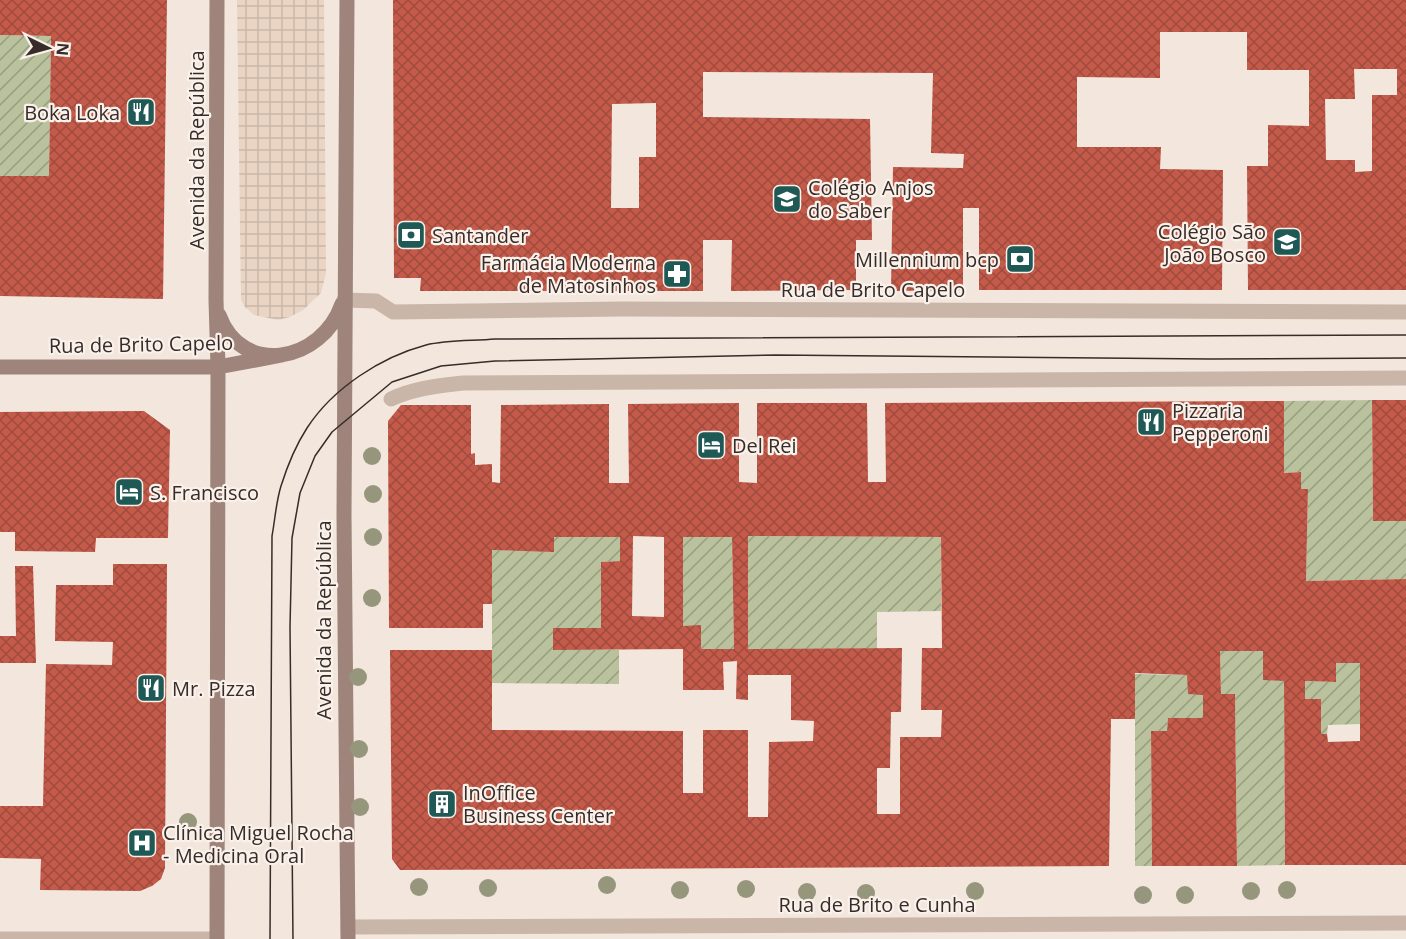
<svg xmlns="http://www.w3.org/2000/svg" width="1406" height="939" viewBox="0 0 1406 939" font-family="'Open Sans',sans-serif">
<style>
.garden{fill:url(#garden-furrows)}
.plaza{fill:url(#plaza-grid)}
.building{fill:url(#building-cross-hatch);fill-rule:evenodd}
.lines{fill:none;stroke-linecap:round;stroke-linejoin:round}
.pedestrian{stroke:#cab5a9;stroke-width:15}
.minor{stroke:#cab5a9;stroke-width:15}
.secondary{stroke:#9e847a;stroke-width:15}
.tram{stroke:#372c29;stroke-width:1.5}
.tree{fill:#96967c}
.labels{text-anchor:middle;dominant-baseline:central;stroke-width:4.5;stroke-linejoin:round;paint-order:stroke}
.poi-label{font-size:20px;fill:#372c29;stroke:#faf1ea;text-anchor:start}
.street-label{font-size:20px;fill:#372c29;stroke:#faf1ea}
</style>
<defs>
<pattern id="garden-furrows" width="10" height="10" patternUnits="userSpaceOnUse" patternTransform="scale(1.5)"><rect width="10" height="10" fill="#b9c19d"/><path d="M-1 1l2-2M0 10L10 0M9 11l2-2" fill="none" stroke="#979d80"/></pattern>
<pattern id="plaza-grid" width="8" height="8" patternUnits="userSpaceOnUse" patternTransform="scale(1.5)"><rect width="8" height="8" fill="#ead5c4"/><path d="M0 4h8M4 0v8" fill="none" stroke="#c9b7a8"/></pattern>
<pattern id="building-cross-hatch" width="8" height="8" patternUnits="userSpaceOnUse" patternTransform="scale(1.5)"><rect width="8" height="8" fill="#c45a49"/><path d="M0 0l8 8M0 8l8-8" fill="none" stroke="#a04b3d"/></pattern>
</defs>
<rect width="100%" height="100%" fill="#f2e6dd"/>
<path class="garden" d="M 0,35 L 51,36 L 49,176 L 0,176 Z
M 1372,400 L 1373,521 L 1406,521 L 1406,579 L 1306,581 L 1308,490 L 1301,489 L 1301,472 L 1284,473 L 1284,401 Z
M 748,536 L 941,537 L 941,611 L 877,612 L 877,649 L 748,649 Z
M 554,537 L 620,537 L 620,561 L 601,562 L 601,628 L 554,628 L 553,649 L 619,650 L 619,684 L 492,683 L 492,550 L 553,551 Z
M 683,537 L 732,537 L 734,649 L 701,649 L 701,626 L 683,626 Z
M 1220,651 L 1263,651 L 1284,681 L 1285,865 L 1237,866 L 1235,695 L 1221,694 Z
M 1336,663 L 1360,663 L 1360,724 L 1328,725 L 1327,734 L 1321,734 L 1321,700 L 1305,699 L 1305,681 L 1336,682 Z
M 1135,674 L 1187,675 L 1203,694 L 1203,718 L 1168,718 L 1167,731 L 1151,731 L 1152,866 L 1135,866 Z"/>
<path class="plaza" d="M 237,0 L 324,0 L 326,273 L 321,293 L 303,310 L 290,317 L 278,320 L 254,315 L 245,307 L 241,300 Z"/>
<path class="building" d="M 0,0 L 167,0 L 163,299 L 0,296 L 0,176 L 49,176 L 51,36 L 0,35 Z
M 393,0 L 1406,0 L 1406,290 L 1248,290 L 1247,166 L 1268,166 L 1268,125 L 1309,126 L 1309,70 L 1247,70 L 1247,32 L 1160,32 L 1160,78 L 1077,77 L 1077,147 L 1161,147 L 1160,169 L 1223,170 L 1222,290 L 979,290 L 979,208 L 963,208 L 963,290 L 891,291 L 893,167 L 963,168 L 964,154 L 931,153 L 933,73 L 703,72 L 703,117 L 870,119 L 872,240 L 856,240 L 856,290 L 731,291 L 732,240 L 703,240 L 703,291 L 420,291 L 421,278 L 394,278 ZM 1354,69 L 1397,69 L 1397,95 L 1372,95 L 1372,171 L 1355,172 L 1355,160 L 1326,160 L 1325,99 L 1355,99 ZM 656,103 L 656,157 L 639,157 L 639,208 L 611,208 L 612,104 Z
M 1372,400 L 1406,400 L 1406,521 L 1373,521 Z
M 1284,401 L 1284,473 L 1301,472 L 1301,489 L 1308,489 L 1306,581 L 1406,579 L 1406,865 L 1285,865 L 1284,681 L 1263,680 L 1263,651 L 1220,651 L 1221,694 L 1235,694 L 1237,866 L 1152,866 L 1151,731 L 1167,731 L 1168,718 L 1203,718 L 1203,695 L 1188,694 L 1187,675 L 1135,673 L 1135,719 L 1111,719 L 1109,866 L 400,870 L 392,859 L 390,650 L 492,650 L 492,730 L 683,731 L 683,793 L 703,793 L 703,730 L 748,730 L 748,817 L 768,817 L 769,742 L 813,741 L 814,721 L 791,720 L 791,675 L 748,675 L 748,700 L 736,699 L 737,661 L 723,662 L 724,690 L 683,690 L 683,649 L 553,650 L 553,628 L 601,628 L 601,562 L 620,561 L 620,537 L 554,537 L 554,552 L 492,550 L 492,604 L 483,604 L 483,628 L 389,628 L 388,421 L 401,405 L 471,405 L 471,454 L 475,453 L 475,465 L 492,464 L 492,482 L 500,483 L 501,405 L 609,404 L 609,483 L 629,483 L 628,404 L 739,403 L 739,482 L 757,483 L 757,403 L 867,403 L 868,482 L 886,482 L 885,403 ZM 633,536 L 664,537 L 664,617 L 632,616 ZM 748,536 L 941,537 L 942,648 L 922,648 L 921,710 L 942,710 L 941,737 L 900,737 L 900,814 L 877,814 L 877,768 L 890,768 L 891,712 L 901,712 L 902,648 L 748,649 ZM 683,537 L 732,537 L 734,649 L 701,649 L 701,625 L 683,626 ZM 1336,663 L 1360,663 L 1360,741 L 1328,742 L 1327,734 L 1321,734 L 1321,699 L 1305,699 L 1305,681 L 1336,682 Z
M 144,411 L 170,430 L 168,538 L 96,538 L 95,552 L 15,551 L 15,532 L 0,532 L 0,412 Z
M 113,564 L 167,564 L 165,868 L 161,879 L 152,886 L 140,891 L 40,890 L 41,859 L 0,858 L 0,806 L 43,806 L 46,664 L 112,665 L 113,642 L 55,641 L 56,585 L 113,585 Z
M 15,566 L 33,566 L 36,663 L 0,663 L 0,636 L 16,636 Z"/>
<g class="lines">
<path class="pedestrian" d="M 344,300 L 376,301 L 393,312 L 621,309 L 1406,312
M 391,399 C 415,388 437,386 463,383 L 1406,378"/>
<path class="minor" d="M 348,927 L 1406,923
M 0,939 L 217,939"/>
<path class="secondary" d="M 347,0 L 344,515 L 348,939
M 219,315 C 242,378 322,362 342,304
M 0,367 L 218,367 L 282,355
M 217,939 L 218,367 L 216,300 L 217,0"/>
<path class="tram" d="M 270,939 L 272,536 C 275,520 276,502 281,486 C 287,467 296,445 307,428 C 333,388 381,357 426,345 C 447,340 473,341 495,339 L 1406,335
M 293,939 L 290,627 L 292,538 L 300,493 L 315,456 L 332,432 L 392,382 L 441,366 L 495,361 L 776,355 L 1210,359 L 1406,358"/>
</g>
<g class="tree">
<circle cx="372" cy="456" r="9"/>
<circle cx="373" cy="494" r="9"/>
<circle cx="373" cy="537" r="9"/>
<circle cx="372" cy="598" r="9"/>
<circle cx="358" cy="677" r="9"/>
<circle cx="359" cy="749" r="9"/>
<circle cx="360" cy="807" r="9"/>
<circle cx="188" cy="822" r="9"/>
<circle cx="607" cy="885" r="9"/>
<circle cx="419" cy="887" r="9"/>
<circle cx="488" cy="888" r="9"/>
<circle cx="746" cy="889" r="9"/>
<circle cx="680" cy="890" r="9"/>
<circle cx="1287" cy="890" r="9"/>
<circle cx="975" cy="891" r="9"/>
<circle cx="1251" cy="891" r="9"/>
<circle cx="807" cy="892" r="9"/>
<circle cx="866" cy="893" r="9"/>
<circle cx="1143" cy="895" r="9"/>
<circle cx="1185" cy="895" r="9"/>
</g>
<defs>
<g id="restaurant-square" transform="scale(1.5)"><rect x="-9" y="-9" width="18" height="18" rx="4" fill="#1f5956" stroke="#faf1ea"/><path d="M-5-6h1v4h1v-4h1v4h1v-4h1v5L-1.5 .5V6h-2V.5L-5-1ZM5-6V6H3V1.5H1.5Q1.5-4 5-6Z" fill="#fff"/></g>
<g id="school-square" transform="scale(1.5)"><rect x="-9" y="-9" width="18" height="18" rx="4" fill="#1f5956" stroke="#faf1ea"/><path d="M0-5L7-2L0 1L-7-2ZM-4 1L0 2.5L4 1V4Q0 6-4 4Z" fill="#fff"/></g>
<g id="bank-square" transform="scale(1.5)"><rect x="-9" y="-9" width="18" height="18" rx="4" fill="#1f5956" stroke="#faf1ea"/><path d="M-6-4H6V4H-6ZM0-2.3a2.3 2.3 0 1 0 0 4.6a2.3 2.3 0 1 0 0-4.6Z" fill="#fff"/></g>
<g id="pharmacy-square" transform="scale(1.5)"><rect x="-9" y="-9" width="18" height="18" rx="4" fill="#1f5956" stroke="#faf1ea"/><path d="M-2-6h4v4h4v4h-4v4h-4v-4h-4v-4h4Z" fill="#fff"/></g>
<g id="hotel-square" transform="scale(1.5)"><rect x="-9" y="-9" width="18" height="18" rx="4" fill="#1f5956" stroke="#faf1ea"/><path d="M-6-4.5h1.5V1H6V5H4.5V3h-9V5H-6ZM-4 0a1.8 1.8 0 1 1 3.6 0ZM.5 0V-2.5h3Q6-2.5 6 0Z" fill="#fff"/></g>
<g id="building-square" transform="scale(1.5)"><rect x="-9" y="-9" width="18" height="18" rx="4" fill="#1f5956" stroke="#faf1ea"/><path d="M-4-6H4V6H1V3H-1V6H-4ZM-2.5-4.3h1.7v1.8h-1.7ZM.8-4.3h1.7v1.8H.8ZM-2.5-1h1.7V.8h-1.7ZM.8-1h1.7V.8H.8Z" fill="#fff"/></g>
<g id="hospital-square" transform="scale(1.5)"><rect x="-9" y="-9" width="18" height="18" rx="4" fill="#1f5956" stroke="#faf1ea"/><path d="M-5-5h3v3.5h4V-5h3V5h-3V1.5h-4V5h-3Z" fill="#fff"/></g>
</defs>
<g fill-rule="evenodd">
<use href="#restaurant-square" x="141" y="112"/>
<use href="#school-square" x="787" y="199"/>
<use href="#bank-square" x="411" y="235"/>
<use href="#school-square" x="1287" y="242"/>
<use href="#bank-square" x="1020" y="259"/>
<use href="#pharmacy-square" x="677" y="274"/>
<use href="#restaurant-square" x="1151" y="422"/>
<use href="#hotel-square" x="711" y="445"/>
<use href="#hotel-square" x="129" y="492"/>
<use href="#restaurant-square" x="151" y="688"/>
<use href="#building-square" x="442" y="804"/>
<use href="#hospital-square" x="142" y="843"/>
</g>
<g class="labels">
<g class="poi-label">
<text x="120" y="112" text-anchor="end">Boka Loka</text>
<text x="808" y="187">Colégio Anjos<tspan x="808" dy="23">do Saber</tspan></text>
<text x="1266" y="231" text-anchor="end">Colégio São<tspan x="1266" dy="23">João Bosco</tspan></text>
<text x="432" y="235">Santander</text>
<text x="999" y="259" text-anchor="end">Millennium bcp</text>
<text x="656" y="262" text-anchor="end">Farmácia Moderna<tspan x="656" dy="23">de Matosinhos</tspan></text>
<text x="1172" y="410">Pizzaria<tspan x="1172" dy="23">Pepperoni</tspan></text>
<text x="732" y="445">Del Rei</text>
<text x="150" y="492">S. Francisco</text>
<text x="172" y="688">Mr. Pizza</text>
<text x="463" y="792">InOffice<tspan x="463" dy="23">Business Center</tspan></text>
<text x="163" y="832">Clínica Miguel Rocha<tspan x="163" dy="23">- Medicina Oral</tspan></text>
</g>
<g class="street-label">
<text transform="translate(196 150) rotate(-90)">Avenida da República</text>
<text x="873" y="289">Rua de Brito Capelo</text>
<text transform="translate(141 344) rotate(-1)">Rua de Brito Capelo</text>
<text transform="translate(323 620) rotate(-90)">Avenida da República</text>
<text x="877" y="904">Rua de Brito e Cunha</text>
</g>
</g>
<g transform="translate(48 48) rotate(95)" stroke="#faf1ea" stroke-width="4.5" paint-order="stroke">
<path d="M0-4.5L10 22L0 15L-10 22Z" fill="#372c29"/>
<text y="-9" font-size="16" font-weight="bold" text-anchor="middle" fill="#372c29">N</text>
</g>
</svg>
